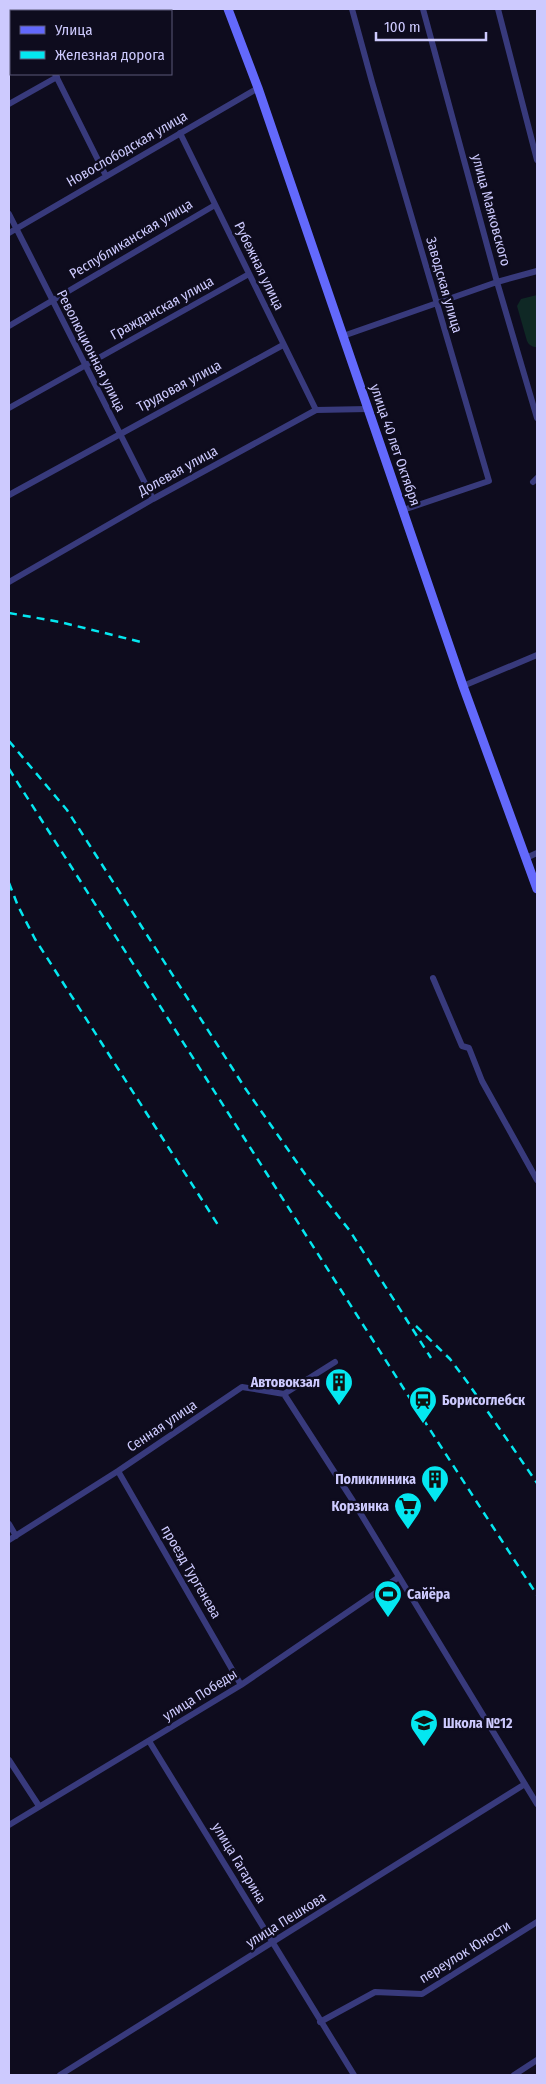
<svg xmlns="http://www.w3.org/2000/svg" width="546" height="2084" viewBox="0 0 546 2084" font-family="'Fira Sans Condensed',sans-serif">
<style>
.green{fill:#0f2825}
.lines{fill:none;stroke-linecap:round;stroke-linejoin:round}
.street{stroke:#383a7c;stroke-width:6}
.secondary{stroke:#6369fc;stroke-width:9}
.rail{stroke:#04e7f0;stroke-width:2.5;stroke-dasharray:8 6;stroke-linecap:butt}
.labels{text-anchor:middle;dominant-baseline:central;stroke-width:5;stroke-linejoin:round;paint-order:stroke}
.street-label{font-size:14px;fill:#cdcafe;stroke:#0e0c1e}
.poi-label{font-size:14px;font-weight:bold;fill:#cdcafe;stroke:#0e0c1e;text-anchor:end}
</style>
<rect width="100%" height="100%" fill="#0e0c1e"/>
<path class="green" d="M 537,295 L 537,347 C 532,347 529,345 527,341 L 517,306 L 521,299 Z"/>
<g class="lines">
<path class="street" d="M 24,9 L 25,11
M 352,9 L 372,82 L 489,481 L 403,510
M 423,9 L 497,282 L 537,418
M 498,9 L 537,160
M 55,74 L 106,176
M 9,104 L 57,77
M 180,133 L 316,410
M 9,214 L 153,499
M 9,233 L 258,88
M 9,326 L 215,205
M 343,336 L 497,282 L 537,271
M 9,408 L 249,274
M 533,482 L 537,478
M 9,495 L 283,345
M 9,582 L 153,499 L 316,410 L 368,409
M 463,686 L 537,655
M 526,858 L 537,853
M 433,978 L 462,1046 L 469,1048 L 482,1081 L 537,1180
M 284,1394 L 353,1501 L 537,1804
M 118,1471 L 241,1685
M 9,1524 L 16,1536
M 9,1540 L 118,1471 L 242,1387 L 284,1394 L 335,1362
M 149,1741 L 354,2075
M 9,1760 L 39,1806
M 9,1825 L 241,1685 L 399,1577
M 320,2022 L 375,1992 L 422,1994 L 537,1922
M 60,2075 L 525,1784
M 514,2075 L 537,2060"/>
<path class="secondary" d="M 228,9 L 258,88 L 463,686 L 537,889"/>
<path class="rail" d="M 9,613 L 60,622 L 145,643
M 9,741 L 67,810 L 245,1088 L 305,1174 L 350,1231 L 431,1358
M 9,769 L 425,1422 L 537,1595
M 9,883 L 18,906 L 35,939 L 220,1228
M 416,1326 L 450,1359 L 468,1383 L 537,1483"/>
</g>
<defs>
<g id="building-pin" transform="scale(1.4375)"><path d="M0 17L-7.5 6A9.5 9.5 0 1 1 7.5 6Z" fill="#04e7f0" stroke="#0e0c1e"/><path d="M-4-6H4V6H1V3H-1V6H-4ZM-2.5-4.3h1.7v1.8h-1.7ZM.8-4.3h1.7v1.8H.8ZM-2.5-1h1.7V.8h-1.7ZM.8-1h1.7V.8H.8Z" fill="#111"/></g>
<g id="station-pin" transform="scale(1.4375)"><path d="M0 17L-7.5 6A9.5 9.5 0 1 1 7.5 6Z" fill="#04e7f0" stroke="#0e0c1e"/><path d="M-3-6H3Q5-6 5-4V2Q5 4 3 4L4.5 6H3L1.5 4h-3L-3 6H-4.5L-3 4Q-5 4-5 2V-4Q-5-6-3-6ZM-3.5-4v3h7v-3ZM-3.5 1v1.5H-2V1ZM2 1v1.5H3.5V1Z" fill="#111"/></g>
<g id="supermarket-pin" transform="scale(1.4375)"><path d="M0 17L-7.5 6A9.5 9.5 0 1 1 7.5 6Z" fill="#04e7f0" stroke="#0e0c1e"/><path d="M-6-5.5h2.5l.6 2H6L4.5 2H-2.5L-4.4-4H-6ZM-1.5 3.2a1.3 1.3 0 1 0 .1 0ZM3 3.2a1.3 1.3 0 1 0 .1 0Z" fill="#111"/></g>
<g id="stadium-pin" transform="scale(1.4375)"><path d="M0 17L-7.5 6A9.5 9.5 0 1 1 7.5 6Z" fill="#04e7f0" stroke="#0e0c1e"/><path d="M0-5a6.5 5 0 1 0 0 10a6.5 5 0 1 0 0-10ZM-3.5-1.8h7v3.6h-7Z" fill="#111"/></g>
<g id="school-pin" transform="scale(1.4375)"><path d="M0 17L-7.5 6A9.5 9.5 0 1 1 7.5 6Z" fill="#04e7f0" stroke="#0e0c1e"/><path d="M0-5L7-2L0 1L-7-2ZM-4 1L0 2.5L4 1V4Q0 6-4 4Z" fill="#111"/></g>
</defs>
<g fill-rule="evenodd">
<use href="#building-pin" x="339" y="1382"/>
<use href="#station-pin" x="423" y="1400"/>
<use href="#building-pin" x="435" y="1479"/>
<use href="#supermarket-pin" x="408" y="1506"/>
<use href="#stadium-pin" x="388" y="1594"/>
<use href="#school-pin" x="424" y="1723"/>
</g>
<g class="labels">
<g class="street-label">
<text transform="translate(127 149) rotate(-30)">Новослободская улица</text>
<text transform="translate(491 210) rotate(75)">улица Маяковского</text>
<text transform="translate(131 239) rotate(-31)">Республиканская улица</text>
<text transform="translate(259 266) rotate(64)">Рубежная улица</text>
<text transform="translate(444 285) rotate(74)">Заводская улица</text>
<text transform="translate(162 308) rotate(-29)">Гражданская улица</text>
<text transform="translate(91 351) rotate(63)">Революционная улица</text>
<text transform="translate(179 386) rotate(-28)">Трудовая улица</text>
<text transform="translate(395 445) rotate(71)">улица 40 лет Октября</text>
<text transform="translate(178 471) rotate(-29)">Долевая улица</text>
<text transform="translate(162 1426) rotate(-34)">Сенная улица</text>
<text transform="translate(191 1572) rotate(60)">проезд Тургенева</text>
<text transform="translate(200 1695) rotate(-32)">улица Победы</text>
<text transform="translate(239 1863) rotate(59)">улица Гагарина</text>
<text transform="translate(286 1920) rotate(-32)">улица Пешкова</text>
<text transform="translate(465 1952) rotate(-32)">переулок Юности</text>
</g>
<g class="poi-label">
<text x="320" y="1382">Автовокзал</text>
<text x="442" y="1400" text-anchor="start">Борисоглебск</text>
<text x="416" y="1479">Поликлиника</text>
<text x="389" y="1506">Корзинка</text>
<text x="407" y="1594" text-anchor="start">Сайёра</text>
<text x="443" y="1723" text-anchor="start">Школа №12</text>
</g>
</g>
<rect width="546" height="2084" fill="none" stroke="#cdcafe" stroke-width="20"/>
<rect x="10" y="10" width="162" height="65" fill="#0e0c1e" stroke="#5a5878"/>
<rect x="20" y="26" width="25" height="8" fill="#6369fc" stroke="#5a5878"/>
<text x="55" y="35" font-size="15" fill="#cdcafe">Улица</text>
<rect x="20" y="51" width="25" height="8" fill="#04e7f0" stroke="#5a5878"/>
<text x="55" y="60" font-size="15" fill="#cdcafe">Железная дорога</text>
<path d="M376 32v8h110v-8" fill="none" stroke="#cdcafe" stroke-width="2.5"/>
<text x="384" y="32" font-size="15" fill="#cdcafe" stroke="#0e0c1e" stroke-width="4" paint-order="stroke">100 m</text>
</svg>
